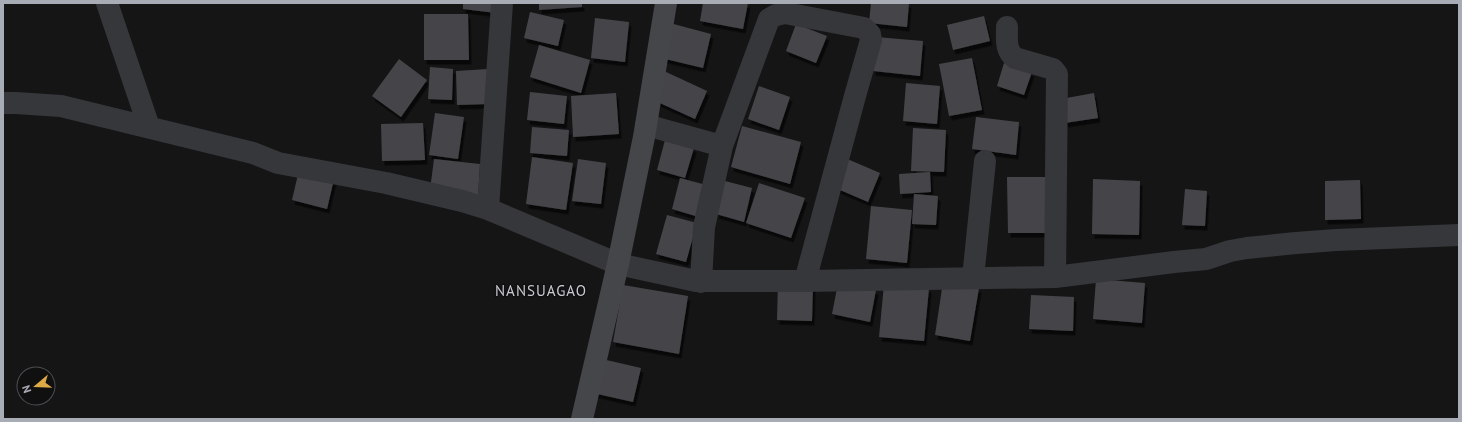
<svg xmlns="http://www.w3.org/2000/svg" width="1462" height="422" viewBox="0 0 1462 422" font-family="'PT Sans',sans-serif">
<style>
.building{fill:#444549;filter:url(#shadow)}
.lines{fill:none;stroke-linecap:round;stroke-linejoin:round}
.street{stroke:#36373b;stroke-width:22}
.secondary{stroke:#44464a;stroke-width:22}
.labels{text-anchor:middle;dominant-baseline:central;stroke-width:3;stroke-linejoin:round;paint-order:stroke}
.quarter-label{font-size:15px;letter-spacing:1px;fill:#c8cbd1;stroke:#101011}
</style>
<defs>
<filter id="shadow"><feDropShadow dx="2.5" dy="4.5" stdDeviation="0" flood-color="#0009"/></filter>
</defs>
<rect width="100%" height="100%" fill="#151516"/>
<path class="building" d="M 463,3 L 497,3 L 496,13 L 463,9 Z
M 539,3 L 582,3 L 582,7 L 539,10 Z
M 703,3 L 748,3 L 743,29 L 700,21 Z
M 871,3 L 909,3 L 907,27 L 869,23 Z
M 530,12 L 564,20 L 558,46 L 524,38 Z
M 424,14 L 468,14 L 469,60 L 424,60 Z
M 984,16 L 990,41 L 953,50 L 947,25 Z
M 595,18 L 629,22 L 625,62 L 591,58 Z
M 666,22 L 711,34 L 703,68 L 657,57 Z
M 796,24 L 827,36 L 816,63 L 786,51 Z
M 876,37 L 923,41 L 920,76 L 873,71 Z
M 539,45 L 590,60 L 581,93 L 530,77 Z
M 972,58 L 982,110 L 949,116 L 939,64 Z
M 399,59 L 427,80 L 401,117 L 372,96 Z
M 1004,63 L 1032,72 L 1024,95 L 997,86 Z
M 430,67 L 453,69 L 452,100 L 428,99 Z
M 488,69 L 489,104 L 457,105 L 456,71 Z
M 664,71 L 707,91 L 695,119 L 651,99 Z
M 906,83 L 940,86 L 937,124 L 903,121 Z
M 759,86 L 790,97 L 779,130 L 748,119 Z
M 530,92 L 567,96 L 564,124 L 527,120 Z
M 616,93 L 619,134 L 573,137 L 571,96 Z
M 1094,93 L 1098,118 L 1065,123 L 1061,99 Z
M 435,113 L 464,117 L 458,159 L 429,155 Z
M 976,117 L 1019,122 L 1016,155 L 972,149 Z
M 423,123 L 425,160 L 382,161 L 381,124 Z
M 742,126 L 801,142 L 790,184 L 731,167 Z
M 532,127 L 569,130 L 567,156 L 530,153 Z
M 913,128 L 946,130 L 944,172 L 911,171 Z
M 665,140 L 694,148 L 685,178 L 657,170 Z
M 532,157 L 573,163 L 566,210 L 526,204 Z
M 845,158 L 880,173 L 868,202 L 833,187 Z
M 434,159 L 480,164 L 478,198 L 430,190 Z
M 578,159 L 606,163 L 601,204 L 572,201 Z
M 299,170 L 334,179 L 327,209 L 292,200 Z
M 930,172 L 931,192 L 900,194 L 899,174 Z
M 1007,177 L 1048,177 L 1049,233 L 1008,233 Z
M 680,178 L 710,186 L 702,218 L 672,209 Z
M 1093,179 L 1140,181 L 1139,235 L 1092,234 Z
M 1360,180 L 1361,219 L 1325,220 L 1325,181 Z
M 725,181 L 752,188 L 744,222 L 716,214 Z
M 759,183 L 805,198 L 791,238 L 746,223 Z
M 1185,189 L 1207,191 L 1205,226 L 1182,225 Z
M 914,194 L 938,196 L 936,225 L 912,224 Z
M 871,206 L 912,210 L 907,263 L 866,259 Z
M 667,215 L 697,223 L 686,262 L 656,254 Z
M 1096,279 L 1145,283 L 1142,323 L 1093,319 Z
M 778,282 L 813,284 L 812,321 L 777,320 Z
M 943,282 L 979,288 L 970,341 L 935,335 Z
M 838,283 L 876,290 L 870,322 L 832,314 Z
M 884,284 L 929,288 L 924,341 L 879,337 Z
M 623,285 L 688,296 L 679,354 L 613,342 Z
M 1031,295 L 1074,297 L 1073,331 L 1029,329 Z
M 602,359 L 641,368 L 633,402 L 593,393 Z"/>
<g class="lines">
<path class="street" d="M 107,3 L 149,127
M 1007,27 C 1007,38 1005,51 1015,58 L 1053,69 L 1057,74 L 1055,277
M 3,103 L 16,103 L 61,106 L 253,153 L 278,163 L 386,183 L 462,201 L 488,209 L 618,264 L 696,281 L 805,281 L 1055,277 L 1174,262 L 1206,259 L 1230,251 L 1247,248 L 1296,243 L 1336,240 L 1459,235
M 646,125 L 722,146
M 488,209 L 502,3
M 973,278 L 985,161
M 701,282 L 704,227 L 722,146 L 769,19 L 776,15 L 785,13 L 864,28 L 870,34 L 871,40 L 855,96 L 805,281"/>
<path class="secondary" d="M 582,419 L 618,264 L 644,137 L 666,3"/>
</g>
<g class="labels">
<g class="quarter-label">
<text x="541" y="290">NANSUAGAO</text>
</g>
</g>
<rect width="1462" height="422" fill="none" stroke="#a8acb5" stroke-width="8"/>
<g transform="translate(36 386) rotate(251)"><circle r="19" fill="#101011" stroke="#4d4e53"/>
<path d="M0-3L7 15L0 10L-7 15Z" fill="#dcab46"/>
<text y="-6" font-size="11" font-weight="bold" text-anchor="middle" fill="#a8acb5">N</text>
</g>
</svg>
